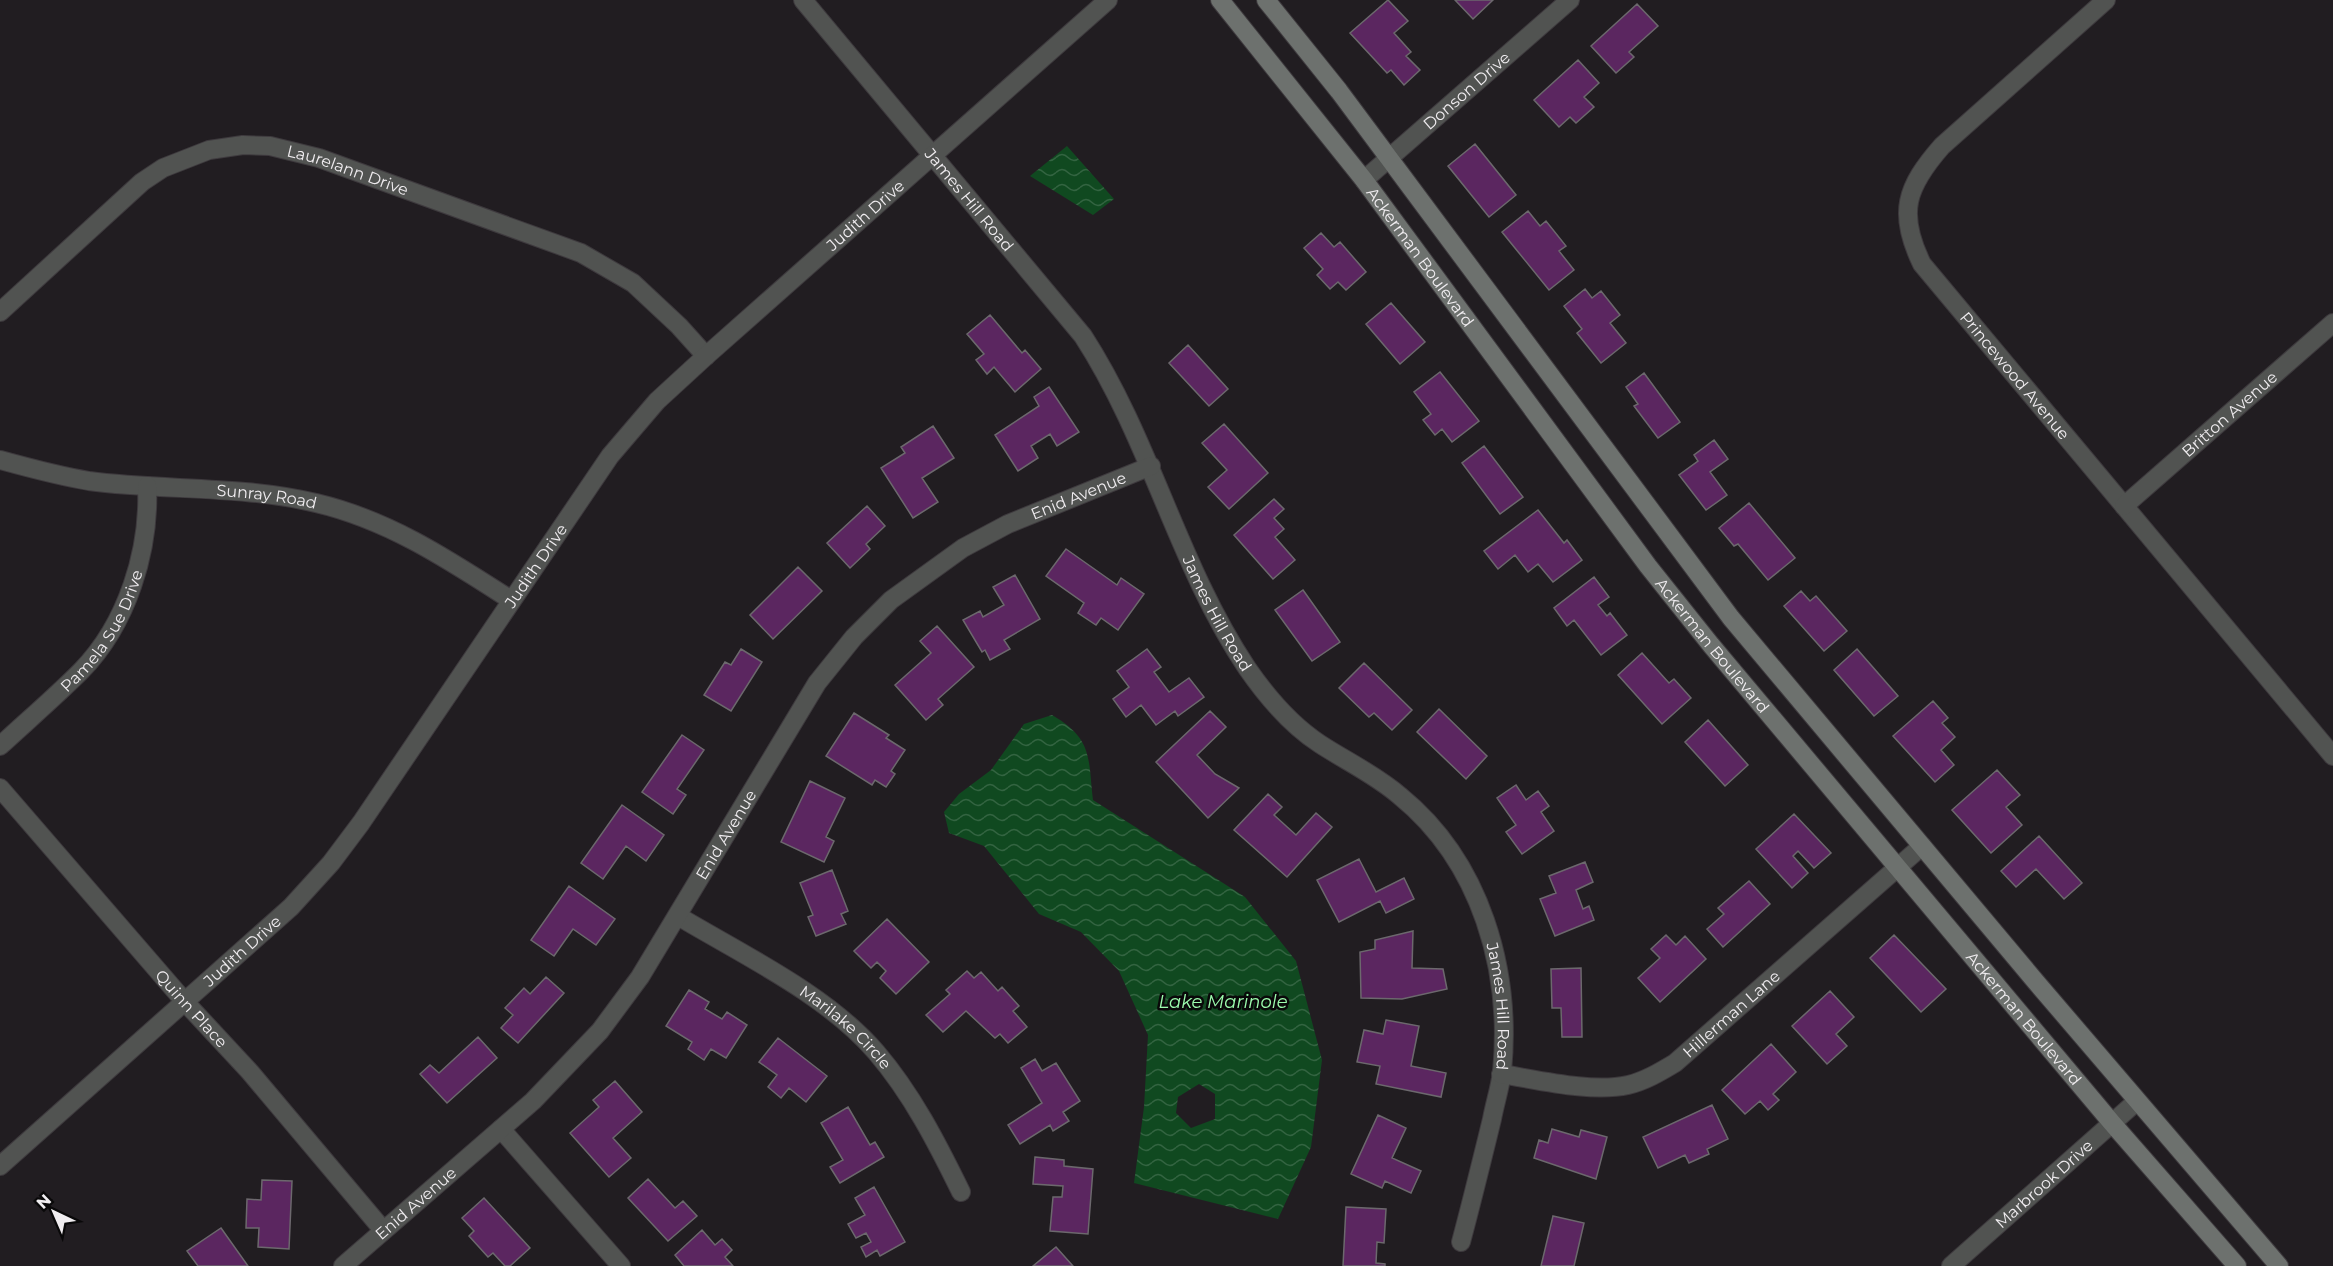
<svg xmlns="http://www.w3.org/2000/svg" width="2333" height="1266" viewBox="0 0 2333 1266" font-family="Montserrat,sans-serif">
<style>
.water{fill:url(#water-waves);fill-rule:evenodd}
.building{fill:#5b2660;stroke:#6c686d;stroke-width:1.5}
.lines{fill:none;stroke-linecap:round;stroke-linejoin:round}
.street-casing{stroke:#3e3a3e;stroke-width:20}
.secondary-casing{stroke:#3e3a3e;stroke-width:20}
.street{stroke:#515351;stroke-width:18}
.secondary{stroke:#6d716e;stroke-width:18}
.labels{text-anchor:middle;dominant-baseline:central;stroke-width:5;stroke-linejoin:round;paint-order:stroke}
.street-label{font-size:16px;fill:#f0edf0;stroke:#090809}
.water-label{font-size:18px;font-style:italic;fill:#9dfdae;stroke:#090809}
</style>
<defs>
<pattern id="water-waves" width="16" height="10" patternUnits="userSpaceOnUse" patternTransform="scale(1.5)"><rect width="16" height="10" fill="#104920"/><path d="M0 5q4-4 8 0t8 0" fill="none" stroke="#336441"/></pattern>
</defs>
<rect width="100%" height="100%" fill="#211d21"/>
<path class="water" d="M 1067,146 L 1114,199 L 1093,215 L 1030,176 Z
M 1052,715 C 1093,739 1088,757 1093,800 L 1245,897 L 1296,961 L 1322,1060 L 1311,1147 L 1278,1219 L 1134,1183 L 1144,1107 L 1148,1035 L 1119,971 L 1081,932 L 1039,914 L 984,846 L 949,833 L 944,812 L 959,794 L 991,770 L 1024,724 ZM 1199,1084 L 1215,1094 L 1215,1119 L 1191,1128 L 1176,1113 L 1178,1097 Z"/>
<path class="building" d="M 1388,0 L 1408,21 L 1394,33 L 1411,52 L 1406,56 L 1420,70 L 1404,85 L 1391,70 L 1387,73 L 1350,33 Z
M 1455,0 L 1493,0 L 1473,19 Z
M 1637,4 L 1658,26 L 1629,52 L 1634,57 L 1616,73 L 1591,46 Z
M 1578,60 L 1599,83 L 1584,97 L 1594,107 L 1576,123 L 1570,117 L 1559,127 L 1534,100 Z
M 1475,144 L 1516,195 L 1489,217 L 1448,166 Z
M 1528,211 L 1540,226 L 1546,221 L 1566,246 L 1559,251 L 1574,270 L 1549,290 L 1502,232 Z
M 1321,233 L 1334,247 L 1340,242 L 1366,272 L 1346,290 L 1338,282 L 1330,289 L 1317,275 L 1323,269 L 1304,248 Z
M 1585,289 L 1592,298 L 1601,291 L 1620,315 L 1610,323 L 1626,343 L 1601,363 L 1577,333 L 1582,329 L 1564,306 Z
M 1391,303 L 1425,342 L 1400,364 L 1366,324 Z
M 990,315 L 1022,353 L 1025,350 L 1041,369 L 1015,392 L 994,367 L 987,374 L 976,360 L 984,354 L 967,334 Z
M 1188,345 L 1228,389 L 1209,406 L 1169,363 Z
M 1440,372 L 1479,421 L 1452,442 L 1442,429 L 1435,435 L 1423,420 L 1431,414 L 1414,392 Z
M 1644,373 L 1680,422 L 1658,438 L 1634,406 L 1638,404 L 1626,387 Z
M 1049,387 L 1079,432 L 1057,446 L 1050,434 L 1031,446 L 1038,458 L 1018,471 L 995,435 L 1039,406 L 1034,397 Z
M 1224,424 L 1268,473 L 1229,509 L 1208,487 L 1227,470 L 1202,443 Z
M 933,426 L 954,458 L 922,478 L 938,502 L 913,518 L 881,468 L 905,453 L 901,447 Z
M 1714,440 L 1728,459 L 1710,472 L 1727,495 L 1706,510 L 1679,475 L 1698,461 L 1694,455 Z
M 1484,446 L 1523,497 L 1500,514 L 1462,463 Z
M 1274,499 L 1284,509 L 1274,518 L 1284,529 L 1275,537 L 1295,560 L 1273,579 L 1234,535 Z
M 1749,503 L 1795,558 L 1768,580 L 1738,544 L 1734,546 L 1719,528 Z
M 867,506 L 885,526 L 866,544 L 870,549 L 850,568 L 827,543 Z
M 1538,510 L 1564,543 L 1567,540 L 1582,560 L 1553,582 L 1538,564 L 1528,572 L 1515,555 L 1498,569 L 1484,551 Z
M 1066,549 L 1117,585 L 1121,578 L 1144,594 L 1118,630 L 1101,618 L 1096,625 L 1078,613 L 1084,603 L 1046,576 Z
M 798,567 L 822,591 L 773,639 L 750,615 Z
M 1015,575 L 1040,619 L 1004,640 L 1010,649 L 990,660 L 985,650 L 982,652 L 963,620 L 980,611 L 983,617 L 1004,605 L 993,587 Z
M 1594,577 L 1609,597 L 1598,605 L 1607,616 L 1610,613 L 1627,635 L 1601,655 L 1574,620 L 1567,626 L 1554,608 Z
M 1303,590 L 1340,642 L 1312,661 L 1275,610 Z
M 1801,591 L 1810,601 L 1816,596 L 1847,631 L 1824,651 L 1784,606 Z
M 937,626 L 974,667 L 938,699 L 943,705 L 926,720 L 895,685 L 931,653 L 920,641 Z
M 741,649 L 762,662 L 731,711 L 704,695 L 725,662 L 731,665 Z
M 1147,649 L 1161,667 L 1154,672 L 1169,692 L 1189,678 L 1204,697 L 1178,716 L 1175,711 L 1156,725 L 1141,705 L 1126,717 L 1113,699 L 1129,687 L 1117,671 Z
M 1857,649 L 1898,696 L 1874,716 L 1834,670 Z
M 1642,653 L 1669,683 L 1674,679 L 1691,698 L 1662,724 L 1618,675 Z
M 1364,663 L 1412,710 L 1392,730 L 1374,713 L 1369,717 L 1339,688 Z
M 1933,701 L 1948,718 L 1942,723 L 1955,737 L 1941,750 L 1954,765 L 1935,782 L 1893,736 Z
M 1439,709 L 1487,756 L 1466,779 L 1417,732 Z
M 1210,711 L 1226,727 L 1197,755 L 1215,774 L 1239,788 L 1208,818 L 1156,762 Z
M 854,713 L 889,735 L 886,738 L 905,750 L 891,771 L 895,774 L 886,787 L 875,780 L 872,785 L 826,756 Z
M 1708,720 L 1748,765 L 1725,786 L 1685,742 Z
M 682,735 L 704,750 L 677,789 L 686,795 L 673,814 L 642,792 Z
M 1997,770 L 2020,795 L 2006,807 L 2022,825 L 1991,853 L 1952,810 Z
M 810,781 L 845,798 L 826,837 L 834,841 L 824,862 L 781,842 Z
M 1516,785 L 1526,800 L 1538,791 L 1549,806 L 1541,812 L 1554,831 L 1522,854 L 1506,832 L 1516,825 L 1497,798 Z
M 1268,794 L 1282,807 L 1274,815 L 1296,835 L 1316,813 L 1332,827 L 1287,877 L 1234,830 Z
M 622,805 L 664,835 L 646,861 L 626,846 L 603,879 L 581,863 Z
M 1794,814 L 1831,853 L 1814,868 L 1798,851 L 1793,856 L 1808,873 L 1792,888 L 1756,849 Z
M 2039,836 L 2082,883 L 2064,899 L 2036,869 L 2016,887 L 2001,871 Z
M 1359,859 L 1376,892 L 1404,878 L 1414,899 L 1386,913 L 1380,901 L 1339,922 L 1317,880 Z
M 1585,862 L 1593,882 L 1576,890 L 1583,909 L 1589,906 L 1594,920 L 1555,936 L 1540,899 L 1556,893 L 1549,876 Z
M 832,870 L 848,911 L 841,914 L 846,924 L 816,936 L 808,917 L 813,915 L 800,883 Z
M 1749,881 L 1770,904 L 1723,947 L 1707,929 L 1724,914 L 1718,908 Z
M 569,886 L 615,919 L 596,945 L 573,929 L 554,956 L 531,940 Z
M 887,919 L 929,962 L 896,994 L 880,978 L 886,971 L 877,962 L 871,968 L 854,951 Z
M 1413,931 L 1412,968 L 1443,969 L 1447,989 L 1402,999 L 1361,998 L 1360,952 L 1375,949 L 1375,940 Z
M 1666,935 L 1676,945 L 1685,936 L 1706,959 L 1660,1002 L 1638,978 L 1660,958 L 1651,949 Z
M 1894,935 L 1946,989 L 1921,1012 L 1870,958 Z
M 1581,968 L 1582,1037 L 1562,1037 L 1561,1008 L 1552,1008 L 1551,969 Z
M 967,971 L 974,978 L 981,972 L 998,991 L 1002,987 L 1019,1006 L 1013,1011 L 1027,1027 L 1008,1043 L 1000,1034 L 995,1038 L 966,1011 L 943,1032 L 926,1015 L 950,994 L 946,990 Z
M 546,977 L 564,993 L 518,1043 L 501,1028 L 513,1015 L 505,1008 L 524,988 L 530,994 Z
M 689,990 L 709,1002 L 705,1009 L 722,1019 L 727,1012 L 747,1025 L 726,1058 L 711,1049 L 704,1060 L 688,1049 L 692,1042 L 666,1026 Z
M 1830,991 L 1854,1017 L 1836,1034 L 1847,1046 L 1827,1064 L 1792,1026 Z
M 1386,1020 L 1419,1026 L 1411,1066 L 1446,1073 L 1441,1097 L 1376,1084 L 1380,1066 L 1357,1062 L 1364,1030 L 1383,1034 Z
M 478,1037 L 497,1058 L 447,1103 L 420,1074 L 430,1065 L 439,1073 Z
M 778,1038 L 827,1076 L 806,1102 L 789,1088 L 781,1098 L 768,1087 L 777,1075 L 759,1062 Z
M 1771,1044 L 1796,1072 L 1773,1094 L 1779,1100 L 1768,1110 L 1760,1101 L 1745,1114 L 1722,1090 Z
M 1035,1059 L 1042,1071 L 1056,1063 L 1080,1101 L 1063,1112 L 1069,1121 L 1053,1131 L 1050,1125 L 1020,1144 L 1008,1125 L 1042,1103 L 1021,1068 Z
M 615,1081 L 642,1112 L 613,1138 L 631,1158 L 609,1177 L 570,1133 L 599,1107 L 593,1100 Z
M 1712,1105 L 1728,1139 L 1707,1149 L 1709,1154 L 1689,1163 L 1685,1155 L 1658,1168 L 1643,1137 Z
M 848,1107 L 870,1145 L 875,1142 L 884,1157 L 840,1183 L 830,1167 L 843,1160 L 821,1123 Z
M 1378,1115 L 1406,1128 L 1392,1158 L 1421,1171 L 1411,1193 L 1385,1181 L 1382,1188 L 1351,1174 Z
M 1552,1129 L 1579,1137 L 1581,1130 L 1607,1137 L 1596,1179 L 1534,1158 L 1539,1140 L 1548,1143 Z
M 1035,1157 L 1064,1160 L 1064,1166 L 1093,1169 L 1088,1234 L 1050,1231 L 1053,1197 L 1062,1197 L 1063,1186 L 1033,1184 Z
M 648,1179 L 675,1208 L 683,1201 L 697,1216 L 668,1241 L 628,1198 Z
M 262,1180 L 292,1181 L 289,1249 L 258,1247 L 259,1228 L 246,1228 L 247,1199 L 261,1200 Z
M 874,1187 L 905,1242 L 880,1256 L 877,1250 L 866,1257 L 861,1247 L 871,1242 L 866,1233 L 856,1238 L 848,1224 L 865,1215 L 855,1198 Z
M 484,1198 L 530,1248 L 510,1266 L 505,1266 L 493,1253 L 488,1257 L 469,1236 L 474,1231 L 462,1218 Z
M 1346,1207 L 1386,1209 L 1384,1243 L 1377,1242 L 1376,1263 L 1385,1264 L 1385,1266 L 1343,1266 Z
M 1553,1216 L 1584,1223 L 1574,1266 L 1541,1266 Z
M 221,1228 L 248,1266 L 198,1266 L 187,1251 Z
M 702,1230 L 715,1245 L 722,1239 L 732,1250 L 725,1257 L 733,1266 L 684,1266 L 675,1255 Z
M 1056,1247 L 1073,1266 L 1033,1266 Z"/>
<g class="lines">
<g class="street-casing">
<g id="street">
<path id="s1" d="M 803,0 L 1083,336 C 1151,441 1178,565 1247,668 C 1267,697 1291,725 1320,744 C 1346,761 1376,775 1400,796 C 1481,862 1512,970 1502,1072 C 1500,1088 1495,1103 1492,1119 C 1482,1160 1472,1201 1461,1242"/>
<path id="s2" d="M 2106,0 L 1942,146 C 1906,187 1897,213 1922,264 L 2333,756"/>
<path id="s3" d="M 1364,180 L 1570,0"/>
<path id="s4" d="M 0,312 L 142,182 L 163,168 L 209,150 L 243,145 L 270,146 L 319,158 L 581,253 L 633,283 L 679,326 L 706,356"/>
<path id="s5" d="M 0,460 C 29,468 58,476 89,481 C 164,491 241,485 316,503 C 389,520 449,560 511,600"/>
<path id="s6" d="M 2124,506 L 2333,323"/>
<path id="s7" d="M 0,746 C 27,721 55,697 81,671 C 127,624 150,551 147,486"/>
<path id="s8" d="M 0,788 L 185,1002 L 250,1072 L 383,1230"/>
<path id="s9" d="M 678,916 C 743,955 826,994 876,1052 C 912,1094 937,1143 961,1192"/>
<path id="s10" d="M 1501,1074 C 1539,1080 1591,1093 1628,1085 C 1645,1081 1660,1072 1675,1063 L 1922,846"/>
<path d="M 501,1129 L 621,1266"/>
<path id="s11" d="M 0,1166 L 291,907 L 331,863 L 361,823 L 610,456 L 657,401 L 706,356 L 1108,0"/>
<path id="s12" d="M 343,1266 L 533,1101 L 600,1031 L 640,977 L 817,683 L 854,637 L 891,600 L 963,548 L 1008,524 L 1151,466"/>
<path id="s13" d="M 1951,1266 L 2137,1101"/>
</g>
</g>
<g class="secondary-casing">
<g id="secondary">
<path id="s14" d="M 1220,0 L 1364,180 L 1648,566 L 1711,645 L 2112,1123 L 2237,1266"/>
<path d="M 1266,0 L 1339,91 L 1731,618 L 2036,982 L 2279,1266"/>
</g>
</g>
<use href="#street" class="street"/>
<use href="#secondary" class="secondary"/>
</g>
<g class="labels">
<g class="street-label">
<text stroke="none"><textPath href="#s3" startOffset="136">Donson Drive</textPath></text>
<text stroke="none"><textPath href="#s4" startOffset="410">Laurelann Drive</textPath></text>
<text stroke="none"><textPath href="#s1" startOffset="260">James Hill Road</textPath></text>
<text stroke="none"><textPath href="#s11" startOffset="1294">Judith Drive</textPath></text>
<text stroke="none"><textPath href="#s14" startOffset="326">Ackerman Boulevard</textPath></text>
<text stroke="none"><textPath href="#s2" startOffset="495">Princewood Avenue</textPath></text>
<text stroke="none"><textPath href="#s6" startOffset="140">Britton Avenue</textPath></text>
<text stroke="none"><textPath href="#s12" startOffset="1086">Enid Avenue</textPath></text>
<text stroke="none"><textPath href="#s5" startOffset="270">Sunray Road</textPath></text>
<text stroke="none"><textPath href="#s11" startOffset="810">Judith Drive</textPath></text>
<text stroke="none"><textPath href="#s1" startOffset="746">James Hill Road</textPath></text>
<text stroke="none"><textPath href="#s7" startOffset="156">Pamela Sue Drive</textPath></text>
<text stroke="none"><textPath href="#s14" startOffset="812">Ackerman Boulevard</textPath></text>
<text stroke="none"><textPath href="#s12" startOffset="582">Enid Avenue</textPath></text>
<text stroke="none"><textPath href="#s11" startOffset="324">Judith Drive</textPath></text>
<text stroke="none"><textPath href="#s1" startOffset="1250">James Hill Road</textPath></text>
<text stroke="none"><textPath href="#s8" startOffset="292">Quinn Place</textPath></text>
<text stroke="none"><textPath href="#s10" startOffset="255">Hillerman Lane</textPath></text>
<text stroke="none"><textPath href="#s14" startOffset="1298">Ackerman Boulevard</textPath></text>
<text stroke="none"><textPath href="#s9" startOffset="202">Marilake Circle</textPath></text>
<text stroke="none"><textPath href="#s13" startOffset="124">Marbrook Drive</textPath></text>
<text stroke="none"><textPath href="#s12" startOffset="96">Enid Avenue</textPath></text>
</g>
<g class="water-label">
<text x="1223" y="1002">Lake Marinole</text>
</g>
</g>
<g transform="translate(54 1212) rotate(316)" stroke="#090809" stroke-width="4.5" paint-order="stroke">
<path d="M0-4.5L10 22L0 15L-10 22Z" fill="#f0edf0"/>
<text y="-9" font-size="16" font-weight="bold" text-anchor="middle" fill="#f0edf0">N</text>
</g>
</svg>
